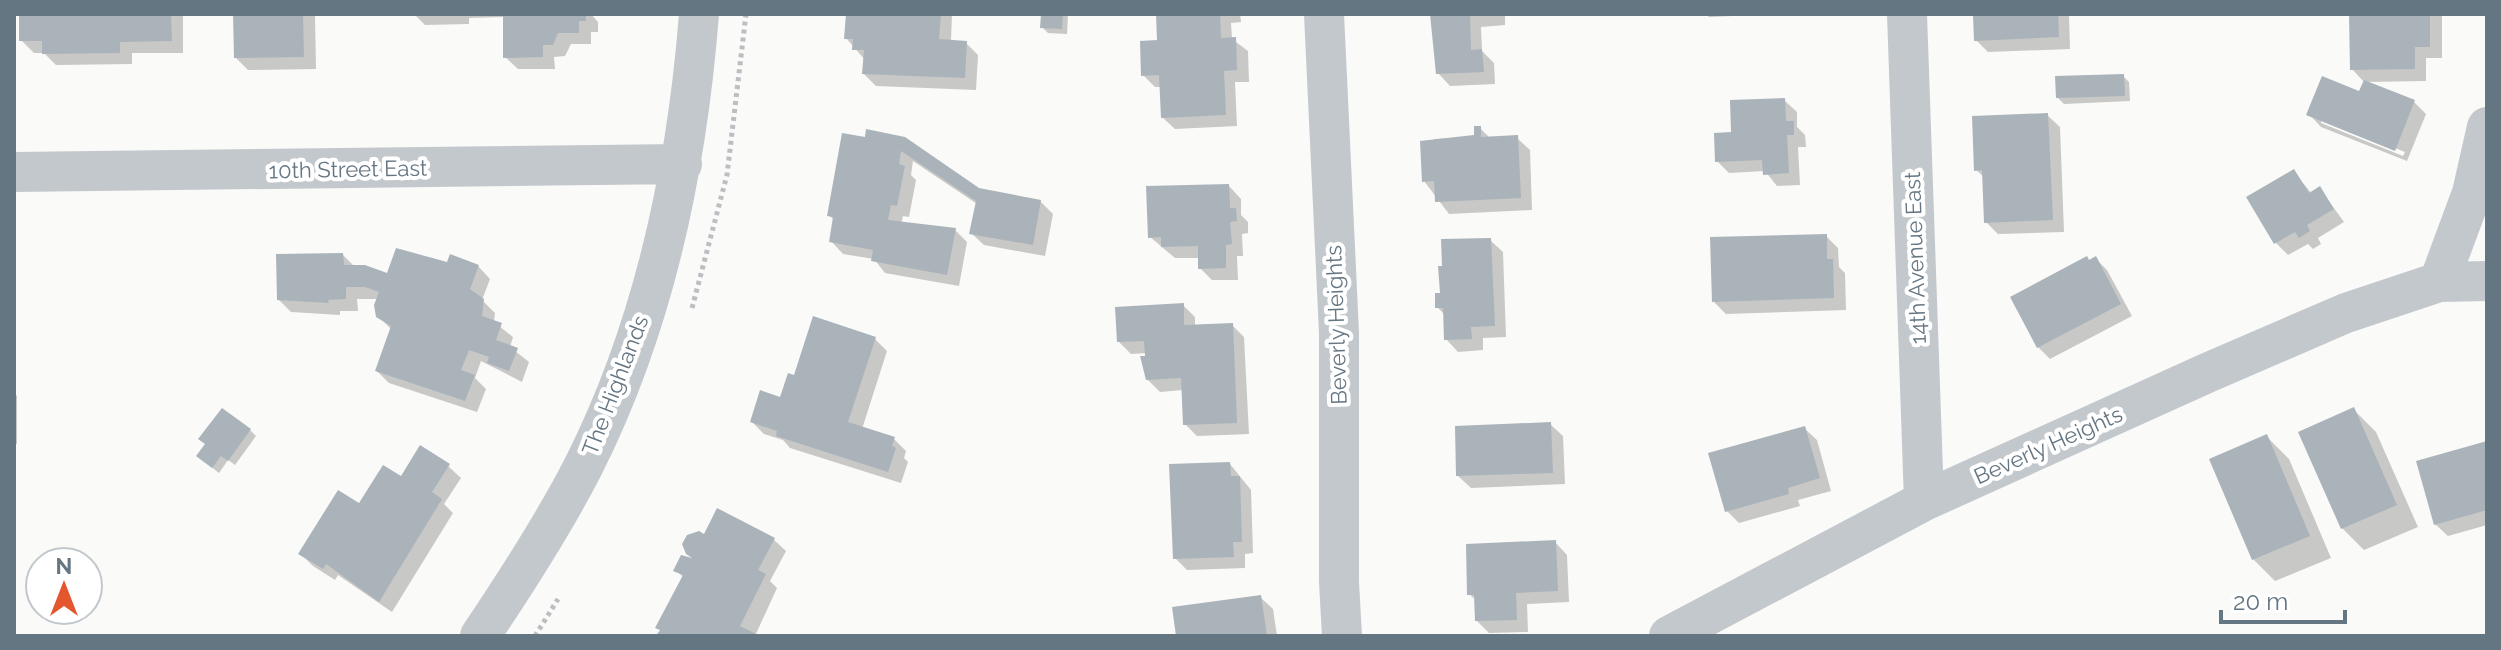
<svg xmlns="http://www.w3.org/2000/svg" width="2501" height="650" viewBox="0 0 2501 650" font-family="Raleway,sans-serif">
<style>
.shadow{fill:#0003;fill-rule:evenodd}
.building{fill:#aab3b9}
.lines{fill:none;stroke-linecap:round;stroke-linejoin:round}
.path{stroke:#bbbfc2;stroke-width:5;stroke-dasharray:4 4;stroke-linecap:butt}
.minor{stroke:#c3c8cc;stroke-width:40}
.labels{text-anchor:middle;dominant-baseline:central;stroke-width:8;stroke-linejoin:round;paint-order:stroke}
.street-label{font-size:22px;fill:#657683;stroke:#fff}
</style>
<rect width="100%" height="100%" fill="#fafaf8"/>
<path class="shadow" d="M 21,14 L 183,14 L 183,53 L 132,53 L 132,64 L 56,65 L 44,53 L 34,53 L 21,40 Z
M 235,14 L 315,14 L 316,69 L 248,70 L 236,58 Z
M 414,14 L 591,14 L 598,22 L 598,32 L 591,32 L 591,44 L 571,44 L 565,56 L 554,57 L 555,69 L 518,69 L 505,57 L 505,17 L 469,18 L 469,24 L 425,25 Z
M 848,14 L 952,14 L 951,41 L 966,43 L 978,55 L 976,90 L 876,86 L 864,74 L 865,60 L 846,38 Z
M 1043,14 L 1068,14 L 1067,34 L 1048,33 L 1042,27 Z
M 1158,14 L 1240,14 L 1241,22 L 1231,23 L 1232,39 L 1248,51 L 1249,82 L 1235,82 L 1237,126 L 1175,129 L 1162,117 L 1161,87 L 1155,87 L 1143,75 L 1159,42 Z
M 1433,14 L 1505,15 L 1505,25 L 1481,27 L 1482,51 L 1494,63 L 1495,84 L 1450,86 L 1438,73 Z
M 1706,14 L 1780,14 L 1709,17 Z
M 1973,14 L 2069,14 L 2070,49 L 1988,52 L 1976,40 Z
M 2351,14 L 2442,14 L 2442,58 L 2426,58 L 2426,81 L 2364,82 L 2352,69 Z
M 2123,76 L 2129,82 L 2130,101 L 2064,104 L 2058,98 Z
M 1784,100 L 1797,112 L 1797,127 L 1805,135 L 1806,147 L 1798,147 L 1800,185 L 1777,186 L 1765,171 L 1729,173 L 1717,161 L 1734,134 Z
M 2414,102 L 2426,114 L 2407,161 L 2321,127 L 2309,114 ZM 2321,118 L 2405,152 L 2403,156 L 2321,123 Z
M 2047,115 L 2060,127 L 2064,232 L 1998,234 L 1986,222 L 1985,178 L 1976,170 Z
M 1480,128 L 1490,138 L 1517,138 L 1530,150 L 1532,210 L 1449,214 L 1424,181 L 1434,139 L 1476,137 Z
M 867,132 L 978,190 L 1041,202 L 1053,214 L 1045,256 L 984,245 L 971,233 L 977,204 L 913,161 L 911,175 L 916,180 L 909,217 L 903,216 L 901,224 L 955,230 L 967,242 L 959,286 L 885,273 L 874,259 L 843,254 L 831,241 L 835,221 L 829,215 Z
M 2294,172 L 2312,194 L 2320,189 L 2344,222 L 2318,238 L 2321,244 L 2313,249 L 2308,244 L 2288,255 L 2276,243 Z
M 1229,186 L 1241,199 L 1241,215 L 1248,222 L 1248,233 L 1242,234 L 1243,256 L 1237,256 L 1238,280 L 1212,280 L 1200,268 L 1200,258 L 1175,258 L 1150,237 Z
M 1826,236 L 1838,248 L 1839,267 L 1845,273 L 1846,310 L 1726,314 L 1714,302 Z
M 1490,240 L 1503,252 L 1506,337 L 1483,338 L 1483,350 L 1458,352 L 1446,339 L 1445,315 L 1437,307 Z
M 343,255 L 355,267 L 389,275 L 448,264 L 478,266 L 490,279 L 482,300 L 495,313 L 494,322 L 513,337 L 510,347 L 529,362 L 522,382 L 481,361 L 475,378 L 486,389 L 477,412 L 389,383 L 377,371 L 392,330 L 378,316 L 378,299 L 357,299 L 358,311 L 340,311 L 340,315 L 291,312 L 279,300 Z
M 2095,258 L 2107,270 L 2132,316 L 2050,359 L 2038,347 L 2089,262 Z
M 1183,305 L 1195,317 L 1195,327 L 1232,325 L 1244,337 L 1249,434 L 1197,436 L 1185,424 L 1183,390 L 1160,392 L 1147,379 L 1147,353 L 1131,354 L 1119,342 Z
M 875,339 L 887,351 L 862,429 L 894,439 L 906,451 L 904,458 L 908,462 L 901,483 L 790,448 L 783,440 L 764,434 L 752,422 L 781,399 L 795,377 Z
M 14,392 L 17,396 L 17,444 L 14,444 Z
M 2353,409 L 2376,432 L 2418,527 L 2364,550 L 2342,528 Z
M 1550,424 L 1563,436 L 1565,484 L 1471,488 L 1458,476 Z
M 1804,428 L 1817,440 L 1831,491 L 1798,500 L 1800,506 L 1739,523 L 1727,511 Z
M 250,430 L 256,436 L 235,465 L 228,460 L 219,473 L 205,462 Z
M 2267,437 L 2289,459 L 2331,558 L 2275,581 L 2253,559 Z
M 2487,443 L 2487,525 L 2448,536 L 2435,524 Z
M 1230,464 L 1251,490 L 1253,553 L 1245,554 L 1245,568 L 1187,570 L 1175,558 Z
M 448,466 L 461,478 L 444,504 L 453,513 L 392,612 L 338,575 L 335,580 L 313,566 L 301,554 L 401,479 Z
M 705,537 L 773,539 L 786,551 L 770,581 L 777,588 L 755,636 L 658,636 L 684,578 L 676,570 L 694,560 Z
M 1555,542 L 1567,555 L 1569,602 L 1527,604 L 1528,632 L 1489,633 L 1477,621 L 1476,600 L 1469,594 Z
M 1260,597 L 1273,609 L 1277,636 L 1178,636 Z"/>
<path class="building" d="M 19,14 L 171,14 L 172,41 L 120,42 L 120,53 L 42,54 L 42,41 L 19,41 Z
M 233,14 L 303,14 L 304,57 L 234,58 Z
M 503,14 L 586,14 L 586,21 L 579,21 L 579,33 L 558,33 L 553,45 L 543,45 L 543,57 L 503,58 Z
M 846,14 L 941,14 L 939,39 L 967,41 L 965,78 L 862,74 L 864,50 L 852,50 L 853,39 L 844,39 Z
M 1041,14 L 1063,14 L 1062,29 L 1040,28 Z
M 1156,14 L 1220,14 L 1221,38 L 1236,37 L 1237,70 L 1224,71 L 1226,115 L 1161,118 L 1159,75 L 1141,76 L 1140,41 L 1157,40 Z
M 1430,14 L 1470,14 L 1471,50 L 1482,49 L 1484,72 L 1436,74 Z
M 1973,14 L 2058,14 L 2059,37 L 1974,41 Z
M 2349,14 L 2430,14 L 2430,47 L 2415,47 L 2415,69 L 2350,70 Z
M 2124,74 L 2125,96 L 2056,98 L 2055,76 Z
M 2322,76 L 2359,91 L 2364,80 L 2415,100 L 2395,151 L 2306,115 Z
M 1785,98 L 1786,121 L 1794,121 L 1794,135 L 1787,135 L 1789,173 L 1763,175 L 1762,160 L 1715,162 L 1714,133 L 1731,132 L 1730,100 Z
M 2048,113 L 2053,220 L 1984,223 L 1982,170 L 1974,171 L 1972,116 Z
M 1474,126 L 1481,126 L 1481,137 L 1518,135 L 1521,198 L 1435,202 L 1434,181 L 1422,182 L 1420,141 L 1474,135 Z
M 866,129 L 905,137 L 979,188 L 1041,200 L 1033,245 L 969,234 L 976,201 L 901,151 L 899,164 L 905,166 L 897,206 L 891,205 L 888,220 L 956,228 L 947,275 L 871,261 L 873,250 L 829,242 L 833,217 L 827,216 L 842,133 L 865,137 Z
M 2294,169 L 2309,193 L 2320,186 L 2334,209 L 2307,225 L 2310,231 L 2299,238 L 2295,232 L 2274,244 L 2246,197 Z
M 1229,184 L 1230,208 L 1236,208 L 1237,221 L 1230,222 L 1232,244 L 1226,245 L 1226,268 L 1198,269 L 1198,246 L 1161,247 L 1161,237 L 1148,238 L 1146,186 Z
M 1827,234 L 1827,259 L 1833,259 L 1834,298 L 1712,302 L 1710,237 Z
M 1491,238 L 1495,326 L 1471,327 L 1472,339 L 1444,340 L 1443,308 L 1435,308 L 1435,293 L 1440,293 L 1438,266 L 1442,266 L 1441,239 Z
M 396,248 L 447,262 L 450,254 L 479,265 L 470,289 L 484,299 L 482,316 L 502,323 L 496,340 L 518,348 L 509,371 L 487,363 L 489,357 L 469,350 L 461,370 L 475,375 L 465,401 L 375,371 L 391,326 L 376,317 L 374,305 L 379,292 L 365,287 L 346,287 L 346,299 L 328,300 L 329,303 L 277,300 L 276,254 L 343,253 L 344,265 L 365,265 L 387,273 Z
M 2087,256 L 2089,260 L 2096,256 L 2121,304 L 2037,348 L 2010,297 Z
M 1184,303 L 1184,325 L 1233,323 L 1237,423 L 1183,425 L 1181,378 L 1146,380 L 1140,356 L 1145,356 L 1144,341 L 1117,342 L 1115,307 Z
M 813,316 L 876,337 L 848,422 L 895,437 L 892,446 L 896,448 L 888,472 L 776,436 L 777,431 L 750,422 L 760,390 L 780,397 L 788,373 L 794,375 Z
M 2354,407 L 2397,505 L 2341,529 L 2298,432 Z
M 222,408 L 251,429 L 228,461 L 221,456 L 212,468 L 196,456 L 205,444 L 198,439 Z
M 1551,422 L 1553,473 L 1456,476 L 1455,426 Z
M 1805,426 L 1820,478 L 1788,488 L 1789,494 L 1725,512 L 1708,453 Z
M 2267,434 L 2310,536 L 2252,560 L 2209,459 Z
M 2487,441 L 2487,510 L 2434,525 L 2416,461 Z
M 420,445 L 450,464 L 432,492 L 442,499 L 379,602 L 326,564 L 323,569 L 298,554 L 338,490 L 359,503 L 383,465 L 401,476 Z
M 1230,462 L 1231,476 L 1240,476 L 1242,542 L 1233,542 L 1234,557 L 1173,559 L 1169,464 Z
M 717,508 L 775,538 L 758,570 L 766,574 L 740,626 L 756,634 L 656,636 L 660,630 L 655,628 L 683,575 L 673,571 L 681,555 L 692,558 L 686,554 L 682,544 L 687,535 L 699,531 L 704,534 Z
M 1556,540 L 1558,591 L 1516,593 L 1517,620 L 1475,621 L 1474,595 L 1467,595 L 1466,544 Z
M 1261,595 L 1267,636 L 1176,636 L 1172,607 Z"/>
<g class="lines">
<path class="path" d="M 692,308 L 727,175 L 746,14
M 535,636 L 558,599"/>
<path class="minor" d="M 1324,14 L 1339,333 L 1339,582 L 1342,636
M 1907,14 L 1924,501
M 14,172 L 682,164
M 2439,282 L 2472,193 L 2487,127
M 480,636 C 517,581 554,524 584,465 C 654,326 687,168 699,14
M 1669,636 L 1924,501 L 2207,373 L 2346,313 L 2439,282 L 2487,281"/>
</g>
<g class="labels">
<g class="street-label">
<text transform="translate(348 169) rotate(-1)">10th Street East</text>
<text transform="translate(1915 258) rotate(-92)">14th Avenue East</text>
<text transform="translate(1336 325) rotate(-92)">Beverly Heights</text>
<text transform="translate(615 385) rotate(-69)">The Highlands</text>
<text transform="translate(2048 445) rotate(-24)">Beverly Heights</text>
</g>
</g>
<rect width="2501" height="650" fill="none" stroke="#657683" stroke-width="32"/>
<g transform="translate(64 586)"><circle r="38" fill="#ffffff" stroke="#c1c8cd" stroke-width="2"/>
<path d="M0-6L14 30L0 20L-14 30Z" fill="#e4572e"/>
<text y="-12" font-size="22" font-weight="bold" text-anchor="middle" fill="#657683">N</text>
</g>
<path d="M2221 610v12h124v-12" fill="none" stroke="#657683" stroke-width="4"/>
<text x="2233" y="610" font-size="24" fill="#657683" stroke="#ffffff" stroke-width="6" paint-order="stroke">20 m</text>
</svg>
